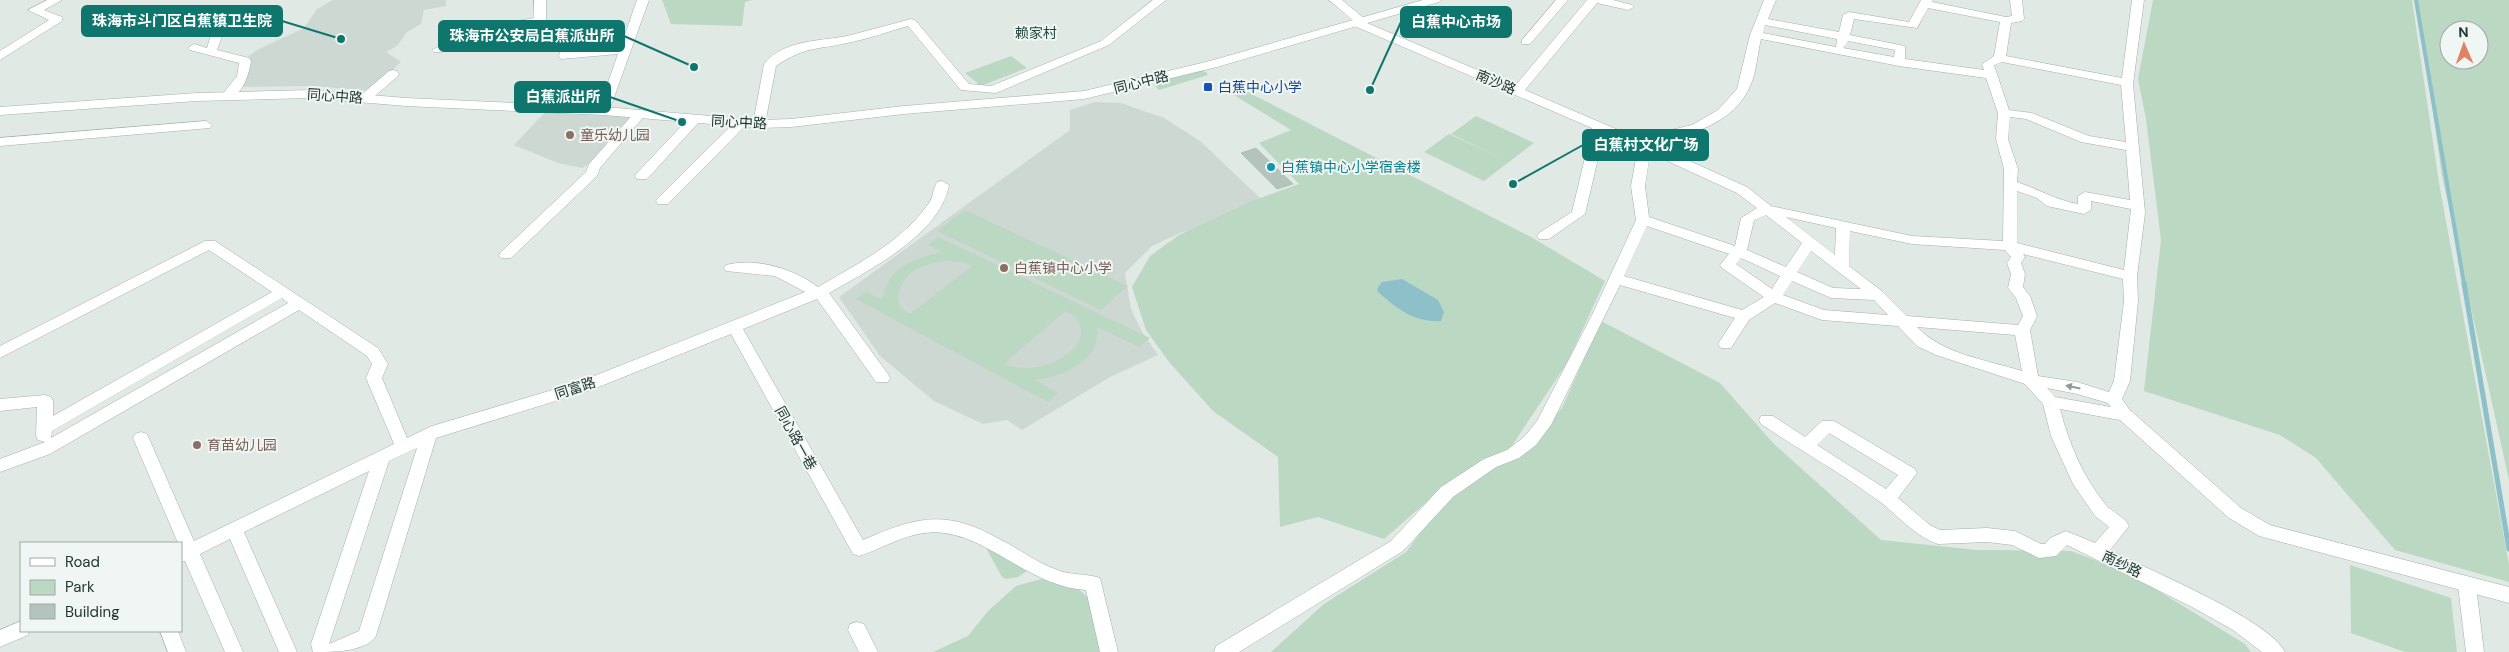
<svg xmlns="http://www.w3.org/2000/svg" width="2509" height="652" viewBox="0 0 2509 652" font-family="'DM Sans','Noto Sans SC',sans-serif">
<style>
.built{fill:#ced8d3}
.green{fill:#bbd8c2;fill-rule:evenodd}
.water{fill:#8dc0c8}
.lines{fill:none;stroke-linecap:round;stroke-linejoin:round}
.stream-far1{stroke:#8dc0c8;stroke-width:4}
.stream{stroke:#8dc0c8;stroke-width:5}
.building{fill:#b5c3bd;stroke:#b3c1bb}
.street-casing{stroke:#a3b0ab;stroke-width:1}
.secondary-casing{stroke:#a0b3ac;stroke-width:1}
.street{fill:#fff;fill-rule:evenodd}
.secondary{fill:#fff;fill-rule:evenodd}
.oneway{fill:#909b98}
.transit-dot{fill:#1a4fb4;stroke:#eff6f3;stroke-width:2}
.education-dot{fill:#8d6e63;stroke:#eff6f3;stroke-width:2}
.culture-dot{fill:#0f9aa8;stroke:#eff6f3;stroke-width:2}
.labels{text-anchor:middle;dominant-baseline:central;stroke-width:4;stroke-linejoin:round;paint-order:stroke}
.far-quarter-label{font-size:14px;fill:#21463c;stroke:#eff6f3}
.street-label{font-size:14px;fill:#223731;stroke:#eff6f3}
.transit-label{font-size:14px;fill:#164399;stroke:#eff6f3;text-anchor:start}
.education-label{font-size:14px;fill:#785e54;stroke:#eff6f3;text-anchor:start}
.culture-label{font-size:14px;fill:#0d838f;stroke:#eff6f3;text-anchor:start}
.leader{fill:none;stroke:#0f766e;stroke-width:2}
.callout-dot{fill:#0f766e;stroke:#eff6f3;stroke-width:2}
.callout{fill:#0f766e;stroke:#0f766e;stroke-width:2}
.callout-label{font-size:15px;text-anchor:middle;font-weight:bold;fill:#fff}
</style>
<rect width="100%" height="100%" fill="#e0e9e4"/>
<path class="built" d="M 333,0 L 446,0 L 446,6 L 424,10 L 421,24 L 407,32 L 397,46 L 386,52 L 401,62 L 370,91 L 313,86 L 242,87 L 246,76 L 248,57 L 257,50 L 304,28 L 317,9 Z
M 1095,102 L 1121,103 L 1164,118 L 1200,141 L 1276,213 L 1238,216 L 1180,233 L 1152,246 L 1125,273 L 1131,309 L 1142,332 L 1158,355 L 1110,377 L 1022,430 L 1007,420 L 983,424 L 934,401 L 880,356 L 839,297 L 1070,130 L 1070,110 Z
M 548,109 L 631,116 L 626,125 L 594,161 L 582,168 L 558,163 L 514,145 Z"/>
<path class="green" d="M 662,0 L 752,0 L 745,2 L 742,26 L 671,24 Z
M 2153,0 L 2412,0 L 2439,183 L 2509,565 L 2509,582 L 2395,550 L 2316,458 L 2280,435 L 2144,391 L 2161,240 L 2146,119 L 2138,79 Z
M 2417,0 L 2509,0 L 2509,480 L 2442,176 ZM 2449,30 L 2479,30 L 2479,60 L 2449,60 Z
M 1011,56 L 1027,68 L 981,86 L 965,73 Z
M 1200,70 L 1206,72 L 1208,75 L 1159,90 L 1151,82 Z
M 1238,87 L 1531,237 L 1605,281 L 1567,363 L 1511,447 L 1453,479 L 1384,539 L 1318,517 L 1280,527 L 1278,457 L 1213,411 L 1169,362 L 1146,330 L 1132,287 L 1150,256 L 1179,235 L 1252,201 L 1299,184 L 1259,143 L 1291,130 L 1229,92 Z
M 1476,116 L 1534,143 L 1484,181 L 1424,152 L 1449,134 L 1507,161 L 1451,134 Z
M 965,210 L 1128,286 L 1101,310 L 937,231 Z
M 938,237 L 1150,338 L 1139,347 L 1097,327 C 1101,362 1063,376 1035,380 L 1058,393 L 1048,402 L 856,299 L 866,292 L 883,300 C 887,267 913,259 942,252 L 928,245 ZM 947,261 L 963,262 L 972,266 L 910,314 C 888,303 900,279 917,269 C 927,264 937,262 947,261 ZM 1065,311 C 1111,334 1049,382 1004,364 Z
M 1601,321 L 1720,383 L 1773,443 L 1881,540 L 1977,550 L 2071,551 L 2131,574 L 2245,644 L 2251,652 L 1271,652 L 1324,604 L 1406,552 L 1441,505 L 1485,469 L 1511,462 L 1562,408 Z
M 985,546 L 1014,561 L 1027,571 L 1018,577 L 1006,579 L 1002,577 Z
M 2350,565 L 2451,598 L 2457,652 L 2405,652 L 2351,633 Z
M 1041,579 L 1077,588 L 1090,599 L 1103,652 L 933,652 L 968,636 L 988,611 L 1016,586 Z"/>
<path class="water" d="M 1402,279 L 1438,300 L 1444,312 L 1441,321 C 1415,323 1396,308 1378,292 L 1377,289 L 1382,282 Z"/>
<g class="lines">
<path class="stream-far1" d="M 2416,0 L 2464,284"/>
<path class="stream" d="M 2464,283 L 2509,549"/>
</g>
<path class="building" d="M 1256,148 L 1293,184 L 1277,189 L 1241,153 Z"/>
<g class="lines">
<g class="street-casing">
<path id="street" d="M 47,0 L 62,0 L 44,10 L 62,17 L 62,21 L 0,60 L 0,51 L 49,20 L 28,10 Z
M 534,0 L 546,0 L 546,31 L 575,30 L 577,32 L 572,51 L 621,46 L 637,0 L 649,0 L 608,114 L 600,114 L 598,111 L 618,54 L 561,59 L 559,56 L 564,36 L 536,37 L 534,24 L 481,34 L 442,52 L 434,52 L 432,50 L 474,29 L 534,18 Z
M 1153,0 L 1166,0 L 1109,45 L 996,93 L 961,90 L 908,26 C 890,31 871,38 852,42 C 819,50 807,45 776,66 L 765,124 L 759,128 L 753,124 L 764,64 C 785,38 822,42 851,35 C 871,30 891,24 911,19 L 915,20 L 969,84 L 991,86 L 1101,41 Z
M 1329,0 L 1342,0 L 1366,20 L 1367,23 L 1515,86 L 1587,0 L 1613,0 L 1632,5 L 1634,7 L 1628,10 L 1597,3 L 1525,90 L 1637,138 L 1692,125 L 1718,110 L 1737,89 L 1750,35 L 1764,0 L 1776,0 L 1768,19 L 1839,32 L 1843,15 L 1849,12 L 1909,22 L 1921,0 L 1933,0 L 1932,2 L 2006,17 L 2012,16 L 2010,0 L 2022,0 L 2024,19 L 2022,21 L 2011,23 L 2006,56 L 2122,78 L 2132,0 L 2144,0 L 2133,84 L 2145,213 L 2137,276 L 2138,301 L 2130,381 L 2122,399 L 2133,415 L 2131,419 L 2125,421 L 2060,409 C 2069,444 2083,477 2106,505 C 2113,513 2124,516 2129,526 L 2110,550 C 2146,569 2269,619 2285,652 L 2262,652 L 2233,630 L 2192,607 L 2067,545 L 2056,556 L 2039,558 L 2012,545 L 1987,542 L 1938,544 C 1915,536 1901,519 1883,504 C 1845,475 1801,451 1761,424 L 1759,420 L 1761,416 L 1773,416 L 1805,437 L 1822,421 L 1834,421 L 1915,469 L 1917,473 L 1898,498 L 1930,525 L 1940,530 L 1987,528 L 2015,531 L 2041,544 L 2045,544 L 2050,538 L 2066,531 L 2095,543 L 2109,527 L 2095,516 L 2073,484 L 2051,436 L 2043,404 L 2025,384 L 1936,355 L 1917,346 L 1898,326 L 1822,320 L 1775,303 L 1749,320 L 1731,348 L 1721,348 L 1718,344 L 1735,318 L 1620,285 L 1551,425 L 1536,445 L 1519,458 L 1496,467 L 1453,497 L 1403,551 L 1239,652 L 1214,652 L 1216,646 L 1391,541 L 1441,487 L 1484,459 L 1507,450 L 1524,437 L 1537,421 L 1592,315 L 1636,220 L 1631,186 L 1638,148 L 1604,133 L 1585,214 L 1549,239 L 1539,239 L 1537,236 L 1539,233 L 1572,212 L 1592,128 L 1352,25 L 1350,23 L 1353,20 ZM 1928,8 L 2000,22 L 1994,56 L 1982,64 L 1984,70 L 1905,59 L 1905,46 L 1850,35 L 1854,19 L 1917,28 ZM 1765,25 L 1837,39 L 1836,47 L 1763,33 ZM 1761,39 L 1899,66 L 1986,78 L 1998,113 L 1996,139 L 2004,169 L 2003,241 L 1912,236 L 1771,206 L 1747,187 L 1650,143 C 1688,135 1734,126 1751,84 C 1757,70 1757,54 1761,39 ZM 1848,41 L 1895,50 L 1894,57 L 1843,48 ZM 2002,62 L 2121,85 L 2126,142 L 2089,136 L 2032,113 L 2009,110 L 1994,65 ZM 2010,117 L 2026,119 L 2081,142 L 2126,150 L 2130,200 L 2085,192 L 2078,196 L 2078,204 C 2056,200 2038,189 2017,182 L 2018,169 L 2008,139 ZM 1650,153 L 1737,193 L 1757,208 L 1741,218 L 1735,246 L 1649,217 L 1645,186 ZM 2017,191 L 2037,198 L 2047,206 L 2084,214 L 2091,210 L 2091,201 L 2131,209 L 2124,270 L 2017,243 ZM 1766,215 L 1802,243 L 1786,267 L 1747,250 L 1754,220 ZM 1786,217 L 1836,228 L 1835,255 ZM 1647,226 L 1729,254 L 1720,265 L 1722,268 L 1764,297 L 1742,310 L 1624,276 ZM 1850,231 L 1912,244 L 2005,250 L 2011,257 L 2007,263 L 2011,274 L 2008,288 L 2016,298 L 2023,316 L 2018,325 L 1907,316 L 1883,292 L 1849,266 ZM 1811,251 L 1861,289 L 1833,288 L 1797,272 ZM 2023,254 L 2123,279 L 2124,301 L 2114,381 L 2109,392 L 2077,382 L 2038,376 L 2030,330 L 2037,316 L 2030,296 L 2023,287 L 2025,274 L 2021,263 L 2025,257 ZM 1741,258 L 1780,276 L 1772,289 L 1736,264 ZM 1792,281 L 1831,298 L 1874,300 L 1888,315 L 1824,310 L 1783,295 ZM 1917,327 L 2015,335 L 2022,371 C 1987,360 1942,354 1917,327 ZM 2047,388 L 2077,394 L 2108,403 L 2111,407 L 2055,397 ZM 1829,433 L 1898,475 L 1886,489 L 1817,445 Z
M 1556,0 L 1568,0 L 1530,44 L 1522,44 L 1522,40 Z
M 218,28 L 224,31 L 217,50 L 249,58 L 251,61 C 249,74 243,95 228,99 L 222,95 L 237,76 L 239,63 L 190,50 L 188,48 L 194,44 L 207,48 L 212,31 Z
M 393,70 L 397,71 L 399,74 L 397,77 L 369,101 L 361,101 L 359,98 L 361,95 L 389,71 Z
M 640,110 L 646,114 L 600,168 L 597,176 L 511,258 L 501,258 L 499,255 L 501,252 L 586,172 L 589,164 L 636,111 Z
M 695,115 L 701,119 L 699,122 L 647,179 L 637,179 L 635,176 L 637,173 L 691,116 Z
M 741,119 L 745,120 L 747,123 L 745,126 L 668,204 L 658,204 L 656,201 L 658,198 L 737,120 Z
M 206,121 L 212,125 L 210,128 L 0,146 L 0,138 Z
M 942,181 L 949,185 C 940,235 869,270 829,293 L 888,374 L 890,378 L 888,382 L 876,382 L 817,299 L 743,329 L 863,540 C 918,516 947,509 1001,540 C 1019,549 1036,562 1055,569 C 1070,576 1086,573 1100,578 L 1118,652 L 1100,652 L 1086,590 C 1025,587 981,525 924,533 C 901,536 881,549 859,556 L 853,554 L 731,334 L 591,390 L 436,438 L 376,636 C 366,652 332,652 313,652 L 311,644 L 369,471 L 244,532 L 297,652 L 279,652 L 230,539 L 200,554 L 243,652 L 225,652 L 185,561 L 181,562 L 181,543 L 178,543 L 133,438 L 135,434 L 141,432 L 147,434 L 194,541 L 394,444 L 366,378 L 372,364 L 367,356 L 299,310 L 50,454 L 0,472 L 0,459 L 45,442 L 38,440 L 36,436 L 37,407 L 0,411 L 0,399 L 45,395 L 51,397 L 53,401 L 53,416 L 272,292 L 209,250 L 0,358 L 0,346 L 205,241 L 215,241 L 378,348 L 388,364 L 382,378 L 407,438 L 432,426 L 579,382 L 805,292 L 775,276 L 726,271 L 724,268 L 726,265 C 756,257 794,269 818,287 C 857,264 902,242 929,203 C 933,197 933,189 937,182 ZM 282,298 L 288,303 L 51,438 L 52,431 ZM 417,448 L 359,631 L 329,644 L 389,461 Z
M 2467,579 L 2473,581 L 2476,586 L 2484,652 L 2466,652 L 2458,586 L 2461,581 Z
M 21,621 L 21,631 L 29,631 L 28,635 L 0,647 L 0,630 Z
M 857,622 L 864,624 L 878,652 L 859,652 L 848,630 L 850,624 Z
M 160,631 L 178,631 L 186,652 L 168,652 Z"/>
</g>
<g class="secondary-casing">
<path id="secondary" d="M 1423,0 L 1441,0 L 1439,2 L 1217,67 L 1084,99 L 904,114 L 791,127 L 759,128 L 604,115 L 406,106 L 310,98 L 197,101 L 0,115 L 0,107 L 197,93 L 310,90 L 406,98 L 604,107 L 759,120 L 791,119 L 904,106 L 1084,91 L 1210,61 Z
M 2125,409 L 2131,411 L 2241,508 L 2270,525 L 2509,587 L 2509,603 L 2259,536 L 2229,518 L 2119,419 L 2117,415 L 2119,411 Z"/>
</g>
<use href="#street" class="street"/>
<use href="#secondary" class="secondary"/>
</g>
<defs><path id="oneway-solid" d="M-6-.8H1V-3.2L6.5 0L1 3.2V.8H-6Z" transform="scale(1.25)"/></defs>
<use class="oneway" href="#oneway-solid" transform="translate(2073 387) rotate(-168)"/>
<rect class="transit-dot" x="1203" y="82" width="10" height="10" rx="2.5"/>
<g class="education-dot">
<circle cx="570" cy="135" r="5"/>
<circle cx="1004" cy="268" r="5"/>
<circle cx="197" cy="445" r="5"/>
</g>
<circle class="culture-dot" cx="1271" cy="167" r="5"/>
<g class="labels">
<g class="far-quarter-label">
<text x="1036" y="33">赖家村</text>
</g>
<g class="street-label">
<text transform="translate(1141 82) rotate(-14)">同心中路</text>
<text transform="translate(1496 82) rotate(23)">南沙路</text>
<text transform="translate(335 96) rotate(4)">同心中路</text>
<text transform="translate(739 122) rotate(3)">同心中路</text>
<text transform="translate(575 388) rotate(-18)">同富路</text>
<text transform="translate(796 438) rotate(61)">同心路一巷</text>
<text transform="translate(2122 564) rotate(26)">南纱路</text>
</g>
<g class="transit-label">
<text x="1218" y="87">白蕉中心小学</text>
</g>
<g class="education-label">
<text x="580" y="135">童乐幼儿园</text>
<text x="1014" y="268">白蕉镇中心小学</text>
<text x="207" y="445">育苗幼儿园</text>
</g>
<g class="culture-label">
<text x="1281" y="167">白蕉镇中心小学宿舍楼</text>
</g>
</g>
<path class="leader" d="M341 39L282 21M1370 90L1401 22M694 67L624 36M682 122L610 97M1513 184L1583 145"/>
<g class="callout-dot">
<circle cx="341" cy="39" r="5"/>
<circle cx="1370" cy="90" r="5"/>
<circle cx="694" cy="67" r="5"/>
<circle cx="682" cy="122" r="5"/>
<circle cx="1513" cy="184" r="5"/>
</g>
<g class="callout">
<rect x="82" y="6" width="200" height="30" rx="5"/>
<rect x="1401" y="7" width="110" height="30" rx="5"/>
<rect x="439" y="21" width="185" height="30" rx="5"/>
<rect x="515" y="82" width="95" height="30" rx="5"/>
<rect x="1583" y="130" width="125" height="30" rx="5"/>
</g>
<g class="callout-label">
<text x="182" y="26">珠海市斗门区白蕉镇卫生院</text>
<text x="1456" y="27">白蕉中心市场</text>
<text x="532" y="41">珠海市公安局白蕉派出所</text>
<text x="563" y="102">白蕉派出所</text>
<text x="1646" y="150">白蕉村文化广场</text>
</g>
<rect x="20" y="542" width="162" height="90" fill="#eff6f3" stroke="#9daaa5"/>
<rect x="30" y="558" width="25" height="8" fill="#ffffff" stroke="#9daaa5"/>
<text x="65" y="567" font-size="15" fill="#223731">Road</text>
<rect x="30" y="580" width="25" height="15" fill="#bbd8c2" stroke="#9daaa5"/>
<text x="65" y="592" font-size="15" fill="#223731">Park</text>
<rect x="30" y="604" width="25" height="15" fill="#b5c3bd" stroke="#9daaa5"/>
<text x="65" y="617" font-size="15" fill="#223731">Building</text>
<g transform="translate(2464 45) rotate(358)"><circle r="24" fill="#eff6f3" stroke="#9daaa5"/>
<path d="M0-4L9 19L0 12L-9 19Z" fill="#e18165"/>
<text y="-8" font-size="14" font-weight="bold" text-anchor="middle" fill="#223731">N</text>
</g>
</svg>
